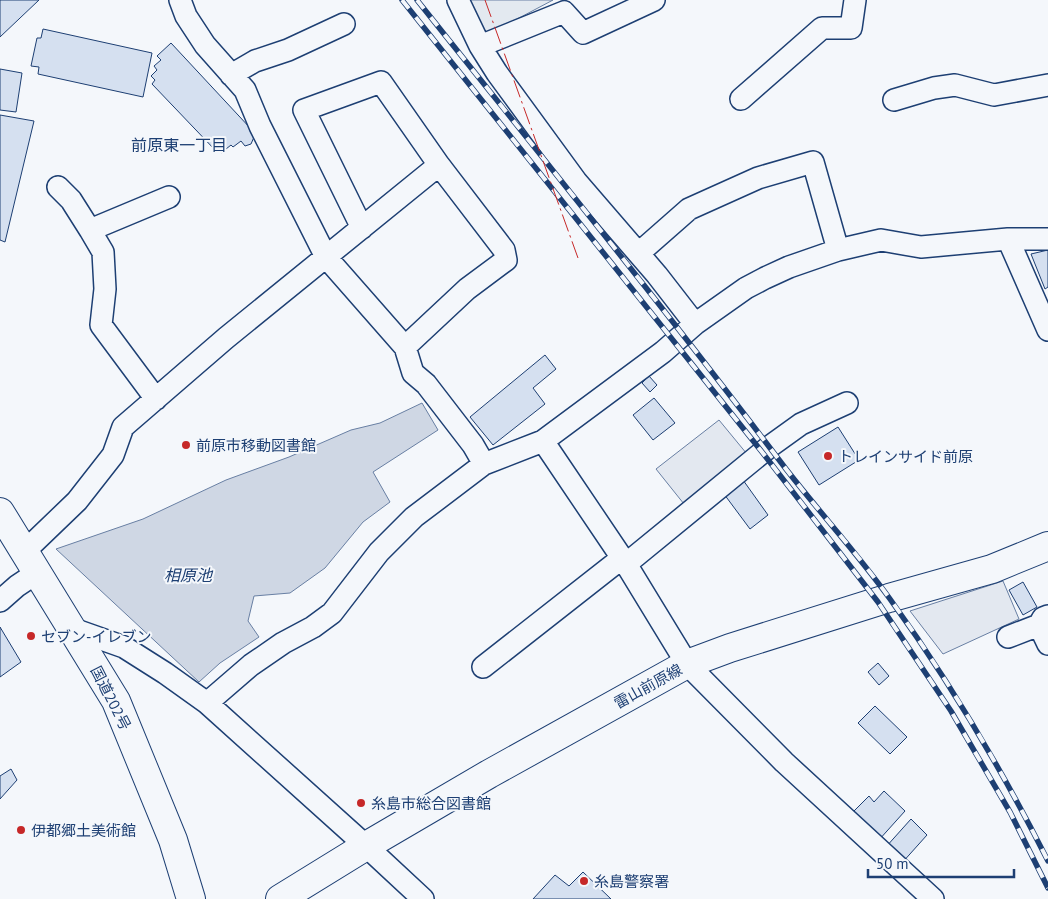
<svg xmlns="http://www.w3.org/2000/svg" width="1048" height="899" viewBox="0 0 1048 899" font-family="'PT Sans','Noto Sans JP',sans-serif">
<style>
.green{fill:#e3e9f0;stroke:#687fa3}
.parking{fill:#e3e8f0;stroke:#687fa3}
.water{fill:#cfd7e4;stroke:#687fa3}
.building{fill:#d5e0f0;stroke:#1d3f73}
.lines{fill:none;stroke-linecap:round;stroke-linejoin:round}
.minor-casing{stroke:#1d3f73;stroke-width:24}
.major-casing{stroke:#1d3f73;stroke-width:30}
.highway-casing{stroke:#1d3f73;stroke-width:30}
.minor{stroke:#f4f7fb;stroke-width:21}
.major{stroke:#f4f7fb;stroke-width:28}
.highway{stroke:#f4f7fb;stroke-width:28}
.rail-casing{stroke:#1d3f73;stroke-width:5.5}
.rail{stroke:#f4f7fb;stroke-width:4;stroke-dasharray:11;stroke-linecap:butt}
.power{stroke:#c62828;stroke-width:1;stroke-dasharray:18 4 2.5 4;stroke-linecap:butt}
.poi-dot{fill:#c62828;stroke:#f4f7fb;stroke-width:2}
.labels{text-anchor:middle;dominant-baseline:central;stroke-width:4;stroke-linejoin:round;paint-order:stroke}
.poi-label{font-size:15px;fill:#1d3f73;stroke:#f4f7fb;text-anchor:start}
.street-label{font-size:15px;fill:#1d3f73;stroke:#f4f7fb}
.neighbourhood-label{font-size:16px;fill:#1d3f73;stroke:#f4f7fb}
.water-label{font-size:16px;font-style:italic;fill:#1d3f73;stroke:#f4f7fb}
</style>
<rect width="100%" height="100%" fill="#f4f7fb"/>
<path class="green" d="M 469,0 L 553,0 L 485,36 Z"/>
<path class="parking" d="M 719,420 L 747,454 L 684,504 L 656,469 Z
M 1003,581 L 1019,619 L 943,654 L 910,611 Z"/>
<path class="water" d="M 422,403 L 438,430 L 373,472 L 390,502 L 363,522 L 325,568 L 290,593 L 254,596 L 248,621 L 259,637 L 220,663 L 199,682 L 56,549 L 143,519 L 226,480 L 289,457 L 351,430 L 380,423 Z"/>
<path class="building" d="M 0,0 L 39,0 L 0,37 Z
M 43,29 L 152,53 L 143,97 L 38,74 L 39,67 L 31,66 L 37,38 L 41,38 Z
M 171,43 L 252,130 L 254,137 L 251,144 L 245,146 L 241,141 L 233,147 L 231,145 L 221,153 L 217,148 L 216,151 L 152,84 L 155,80 L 151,76 L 157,70 L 154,66 L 161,60 L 157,56 Z
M 0,69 L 22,73 L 16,112 L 0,110 Z
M 0,115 L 34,121 L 5,242 L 0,240 Z
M 1048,250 L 1048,287 L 1045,289 L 1031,254 Z
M 545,355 L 556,369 L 533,388 L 545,404 L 493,445 L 470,417 Z
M 649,376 L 657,385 L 650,392 L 642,383 Z
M 654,398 L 675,423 L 653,440 L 633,415 Z
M 838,427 L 859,460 L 819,485 L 798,452 Z
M 743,480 L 768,515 L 750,529 L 724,494 Z
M 1023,582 L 1037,607 L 1023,615 L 1009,590 Z
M 0,627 L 21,662 L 0,677 Z
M 878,663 L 889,676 L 879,685 L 868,672 Z
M 875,706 L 907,737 L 890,754 L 858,723 Z
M 11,769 L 17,780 L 0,799 L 0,776 Z
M 884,791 L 905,811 L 878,841 L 850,815 L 869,796 L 874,802 Z
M 911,819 L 927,835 L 901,864 L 885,848 Z
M 583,872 L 611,899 L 533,899 L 555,875 L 569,886 Z"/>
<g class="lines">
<g class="minor-casing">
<path id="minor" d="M 180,0 L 186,16 L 205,45 L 245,90 L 260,126 L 326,257 L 405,347
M 458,0 L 480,46 L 497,73 L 576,181 L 657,275 L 695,324
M 480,46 L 564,12 L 583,33 L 654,0
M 231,75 L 255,61 L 288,50 L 344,24
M 741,99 L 822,28 L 851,28 L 855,0
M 894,100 L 934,88 L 955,85 L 994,95 L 1048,85
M 58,187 L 71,200 L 90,230
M 362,228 L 304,110 L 381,82 L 439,165
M 1008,239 L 1048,330
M 639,253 L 689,209 L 758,178 L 813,162 L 838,250
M 156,399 L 101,325 L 105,289 L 103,252 L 90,230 L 169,197
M 543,441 L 626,564 L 687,664 L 784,762 L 933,899
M 25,551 L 77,501 L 113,455 L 123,427 L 226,338 L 439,165 L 504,250 L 506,260 L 467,289 L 405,347 L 413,373 L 426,384 L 473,445 L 484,464
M 626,564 L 769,447 L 801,424 L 847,403
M 0,601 L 17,586 L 38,572
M 1048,616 L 1043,618 L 1039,625 L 1048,644
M 73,629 L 124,647 L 165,673 L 207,703 L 366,846 L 423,899
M 1008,637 L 1039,625
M 483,667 L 622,558
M 207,703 L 251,665 L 283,643 L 313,627 L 332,613 L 379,552 L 414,517 L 484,464 L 543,441 L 663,352 L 695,324 L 746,288 L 765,278 L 789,267 L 838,250 L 881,240 L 921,247 L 1008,239 L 1048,239"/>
</g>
<g class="major-casing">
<path id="major" d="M 280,899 L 366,846 L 489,774 L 687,664 L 730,648 L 889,598 L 992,569 L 1048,546"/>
</g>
<g class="highway-casing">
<path id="highway" d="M 0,512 L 116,701 L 173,840 L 191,899"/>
</g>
<use href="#minor" class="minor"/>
<use href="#major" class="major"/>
<use href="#highway" class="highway"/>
<g class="rail-casing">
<path id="rail" d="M 402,0 L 762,452 L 878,602 L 951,711 L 1010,812 L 1048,888
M 417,0 C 541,156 666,310 786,469 C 820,513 858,554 890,599 C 950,682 1002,770 1048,861"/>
</g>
<use href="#rail" class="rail"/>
<path class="power" d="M 485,0 L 578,258"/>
</g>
<g class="poi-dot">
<circle cx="186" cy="445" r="5"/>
<circle cx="828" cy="456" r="5"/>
<circle cx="31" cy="636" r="5"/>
<circle cx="361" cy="803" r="5"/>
<circle cx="21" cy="830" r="5"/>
<circle cx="584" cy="881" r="5"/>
</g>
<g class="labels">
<g class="poi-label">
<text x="196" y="445">前原市移動図書館</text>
<text x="838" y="456">トレインサイド前原</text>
<text x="41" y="636">セブン-イレブン</text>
<text x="371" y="803">糸島市総合図書館</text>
<text x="31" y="830">伊都郷土美術館</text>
<text x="594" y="881">糸島警察署</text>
</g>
<g class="street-label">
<text transform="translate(648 686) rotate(-29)">雷山前原線</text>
<text transform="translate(111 698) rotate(63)">国道202号</text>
</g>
<g class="neighbourhood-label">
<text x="179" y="145">前原東一丁目</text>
</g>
<g class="water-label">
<text x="188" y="575">相原池</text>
</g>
</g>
<path d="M868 869v8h146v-8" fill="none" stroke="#1d3f73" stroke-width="2.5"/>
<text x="876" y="869" font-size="15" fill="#1d3f73" stroke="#f4f7fb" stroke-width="4" paint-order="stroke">50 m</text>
</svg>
